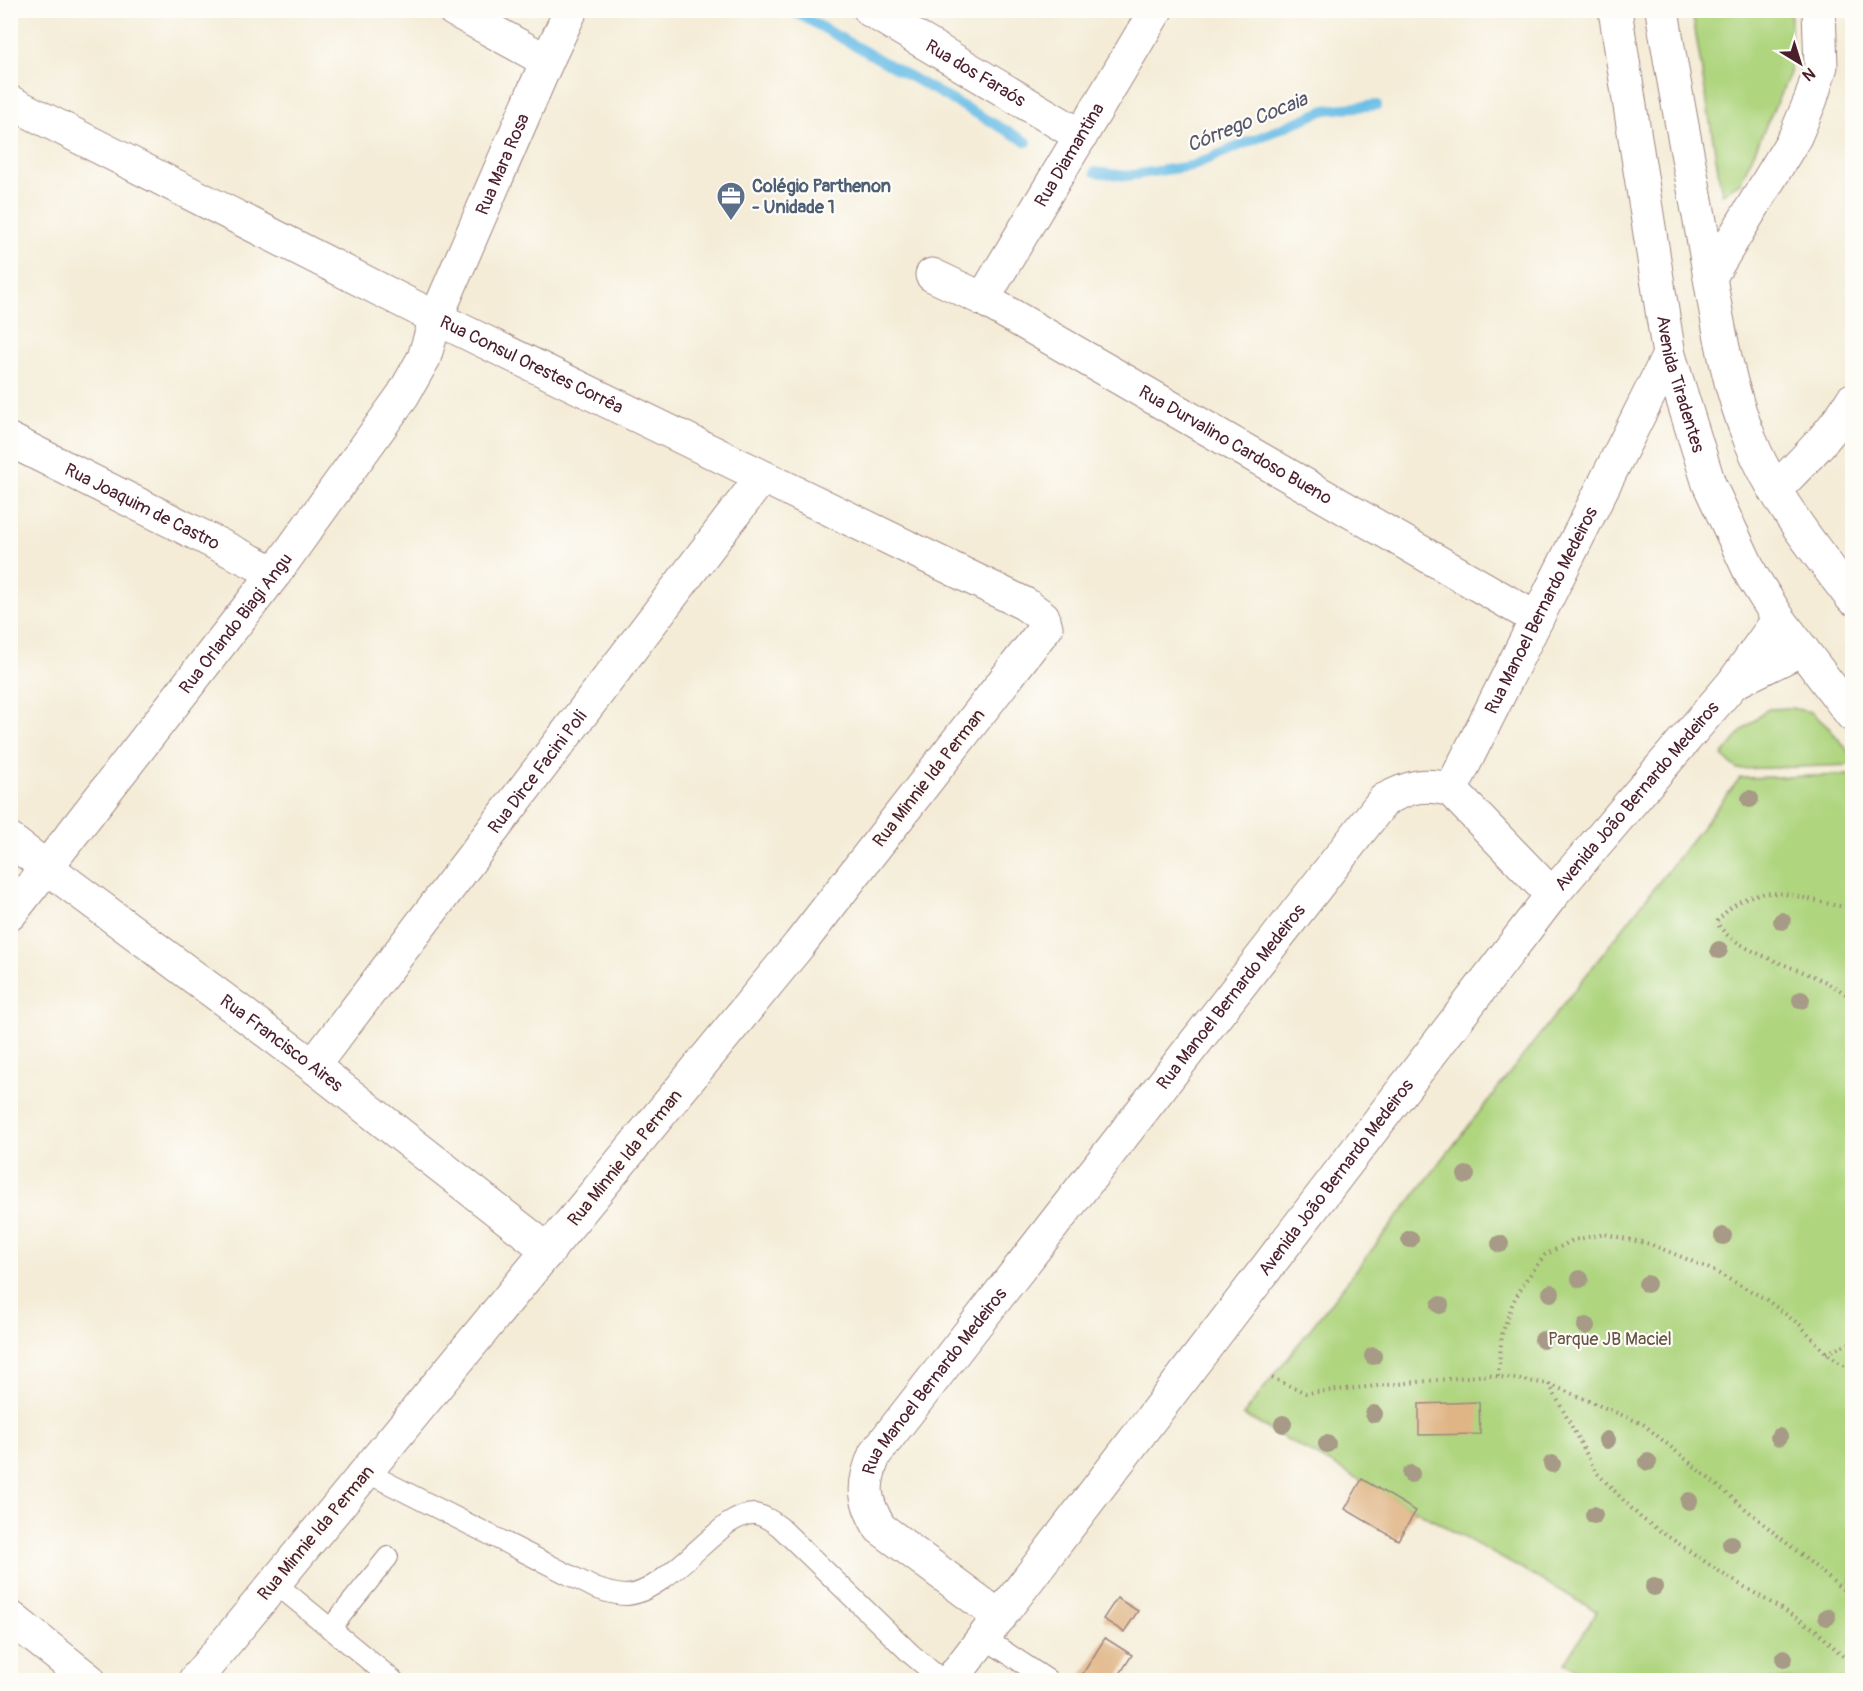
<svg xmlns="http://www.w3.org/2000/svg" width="1863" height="1691" viewBox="0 0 1863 1691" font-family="Pangolin,sans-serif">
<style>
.park{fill:#afd57f;stroke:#7c7a55;stroke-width:1.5}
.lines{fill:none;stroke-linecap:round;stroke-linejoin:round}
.stream{stroke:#6abde6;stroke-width:10}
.building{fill:#e0b586}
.service-casing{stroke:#9f8681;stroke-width:22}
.minor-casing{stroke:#9f8681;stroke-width:35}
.secondary-casing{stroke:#9f8681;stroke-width:35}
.path{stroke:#9f8681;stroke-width:4;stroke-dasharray:1.5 4.5;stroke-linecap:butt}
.service{stroke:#fff;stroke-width:20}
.minor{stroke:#fff;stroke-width:33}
.secondary{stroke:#fff;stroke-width:33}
.tree{fill:#a79a86}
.labels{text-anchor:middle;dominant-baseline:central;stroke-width:4.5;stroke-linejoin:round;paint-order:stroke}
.street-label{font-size:18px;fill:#4a1f2b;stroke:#fdfcf7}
.service-label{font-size:18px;font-weight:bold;fill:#4e5e75;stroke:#fdfcf7;text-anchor:start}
.park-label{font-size:18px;fill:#685644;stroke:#fdfcf7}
.water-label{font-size:20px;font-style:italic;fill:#55566c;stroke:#fdfcf7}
</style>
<rect width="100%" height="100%" fill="#fdfcf7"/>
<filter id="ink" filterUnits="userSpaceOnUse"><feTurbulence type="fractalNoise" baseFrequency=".0167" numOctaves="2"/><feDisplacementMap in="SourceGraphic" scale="12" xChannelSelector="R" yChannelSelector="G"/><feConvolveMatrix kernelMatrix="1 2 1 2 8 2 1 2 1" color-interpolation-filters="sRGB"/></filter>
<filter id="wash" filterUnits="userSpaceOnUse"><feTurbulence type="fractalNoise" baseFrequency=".008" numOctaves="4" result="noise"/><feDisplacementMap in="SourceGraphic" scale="24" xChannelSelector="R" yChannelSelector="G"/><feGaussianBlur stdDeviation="1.35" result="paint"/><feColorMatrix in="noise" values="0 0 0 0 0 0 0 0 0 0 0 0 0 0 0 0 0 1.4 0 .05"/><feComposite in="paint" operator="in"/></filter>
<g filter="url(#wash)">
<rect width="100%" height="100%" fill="#f4ecd7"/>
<path class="park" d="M 1692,11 L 1791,11 L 1790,73 L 1740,183 L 1722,194 Z
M 1791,708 L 1811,712 L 1829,728 L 1852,755 L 1852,765 L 1737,769 L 1722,756 L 1742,731 L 1768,709 Z
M 1852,775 L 1852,1680 L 1596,1680 L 1565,1663 L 1597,1611 L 1243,1415 L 1740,778 Z"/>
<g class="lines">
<path class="stream" d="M 791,10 L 1027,142
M 1095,172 L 1126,176 L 1191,166 L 1325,110 L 1377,105"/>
</g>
<g id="blocks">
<path class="building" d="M 1479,1402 L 1480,1434 L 1419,1435 L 1419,1404 Z
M 1362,1479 L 1416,1511 L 1398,1540 L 1345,1509 Z
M 1117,1598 L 1138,1611 L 1124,1632 L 1103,1619 Z
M 1105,1638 L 1132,1655 L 1116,1680 L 1091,1680 L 1082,1675 Z"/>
</g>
</g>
<g filter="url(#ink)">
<use href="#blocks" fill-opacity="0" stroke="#9f8681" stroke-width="1.5"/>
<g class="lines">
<g class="service-casing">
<path id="service" d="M 366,1472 L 595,1588 C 606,1592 616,1595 627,1595 C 659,1593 702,1542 729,1523 C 737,1518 746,1513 755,1514 C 765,1516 772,1521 780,1527 L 911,1654 L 942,1680
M 275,1583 L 393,1680
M 330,1629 L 388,1557
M 984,1638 L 1048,1680"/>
</g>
<g class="minor-casing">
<g id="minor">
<path d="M 454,10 L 547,61"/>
<path id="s1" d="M 870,10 L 1081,136"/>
<path id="s2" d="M 10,102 L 436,318 L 1025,604 L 1043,617 L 1046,627 L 799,945 L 195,1680"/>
<path id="s3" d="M 932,275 L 983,299 L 1537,619"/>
<path id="s4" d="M 983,299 L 1156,10"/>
<path id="s5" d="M 10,440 L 275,573"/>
<path d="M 1775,490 C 1802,462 1832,434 1852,400"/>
<path d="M 1735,682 L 1802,649"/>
<path id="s6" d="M 1451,790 L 1669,355"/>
<path id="s7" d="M 10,840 L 313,1066 L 549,1251"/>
<path id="s8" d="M 10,914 L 275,573 L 403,395 L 424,358 L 436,318 L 547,61 L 571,10"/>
<path id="s9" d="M 313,1066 L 762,477"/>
<path d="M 10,1617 L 89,1680"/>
<path id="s10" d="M 1000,1617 L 880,1528 C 863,1499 862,1485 875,1454 L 1384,800 C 1409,787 1423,782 1451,790 L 1552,895"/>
<path id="s11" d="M 951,1680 L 1552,895 L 1733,683 L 1779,619"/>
</g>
</g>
<g class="secondary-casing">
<g id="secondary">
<path id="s12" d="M 1615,10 L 1669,355 L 1709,484 L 1752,576 L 1779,619 L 1852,715"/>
<path d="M 1662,10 C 1674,88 1690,166 1704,243 C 1716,310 1725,380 1751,442 C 1775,500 1814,549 1852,598"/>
<path d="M 1710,277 L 1795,137 L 1811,99 L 1821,66 L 1819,10"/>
</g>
</g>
<path class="path" d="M 1852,908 C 1801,902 1757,871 1717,922 C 1729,949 1798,968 1824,981 C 1834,986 1843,992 1852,998
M 1826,1353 L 1852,1342
M 1498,1376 L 1502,1334 L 1513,1302 L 1526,1280 L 1545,1255 L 1573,1240 L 1604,1234 L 1650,1244 L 1706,1267 L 1764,1298 L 1800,1325 L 1826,1353 L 1852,1372
M 1272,1378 L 1306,1393 L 1488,1375 L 1549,1384 L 1643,1424 L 1852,1597
M 1549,1384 L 1596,1472 L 1641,1518 L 1726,1576 L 1815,1629 L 1852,1665"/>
<use href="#service" class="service"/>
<use href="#minor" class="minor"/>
<use href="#secondary" class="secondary"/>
</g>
<g class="tree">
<circle cx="1750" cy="799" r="9"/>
<circle cx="1782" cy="921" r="9"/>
<circle cx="1719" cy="950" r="9"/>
<circle cx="1801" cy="1000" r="9"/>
<circle cx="1466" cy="1175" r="9"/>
<circle cx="1723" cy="1236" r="9"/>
<circle cx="1410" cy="1239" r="9"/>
<circle cx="1500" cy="1244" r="9"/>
<circle cx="1580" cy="1279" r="9"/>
<circle cx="1647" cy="1284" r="9"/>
<circle cx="1551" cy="1293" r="9"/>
<circle cx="1440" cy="1305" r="9"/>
<circle cx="1586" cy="1326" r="9"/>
<circle cx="1543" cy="1340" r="9"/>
<circle cx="1373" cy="1356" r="9"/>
<circle cx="1374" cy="1414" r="9"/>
<circle cx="1283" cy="1424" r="9"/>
<circle cx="1779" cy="1437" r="9"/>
<circle cx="1607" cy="1440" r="9"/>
<circle cx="1327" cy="1444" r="9"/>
<circle cx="1648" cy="1462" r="9"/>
<circle cx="1552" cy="1464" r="9"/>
<circle cx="1411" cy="1474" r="9"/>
<circle cx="1689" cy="1501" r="9"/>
<circle cx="1594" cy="1515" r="9"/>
<circle cx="1731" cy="1544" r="9"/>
<circle cx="1654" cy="1587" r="9"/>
<circle cx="1827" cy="1617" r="9"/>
<circle cx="1784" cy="1658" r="9"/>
</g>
</g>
<defs>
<g id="office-pin" transform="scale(1.5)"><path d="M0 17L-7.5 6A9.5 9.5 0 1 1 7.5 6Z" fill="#5c6f8a" stroke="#fdfcf7"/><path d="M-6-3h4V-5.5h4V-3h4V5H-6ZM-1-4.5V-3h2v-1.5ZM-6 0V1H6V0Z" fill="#fff"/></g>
</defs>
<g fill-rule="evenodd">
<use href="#office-pin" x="731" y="196"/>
</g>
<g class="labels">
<g class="street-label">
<text stroke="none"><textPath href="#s1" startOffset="123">Rua dos Faraós</textPath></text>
<text stroke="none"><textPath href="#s4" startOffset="168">Rua Diamantina</textPath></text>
<text stroke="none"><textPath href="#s8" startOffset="903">Rua Mara Rosa</textPath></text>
<text stroke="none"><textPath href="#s2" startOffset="584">Rua Consul Orestes Corrêa</textPath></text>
<text stroke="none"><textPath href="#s12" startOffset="380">Avenida Tiradentes</textPath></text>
<text stroke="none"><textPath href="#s3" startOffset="348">Rua Durvalino Cardoso Bueno</textPath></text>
<text stroke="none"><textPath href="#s5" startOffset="148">Rua Joaquim de Castro</textPath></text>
<text stroke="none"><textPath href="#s6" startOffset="201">Rua Manoel Bernardo Medeiros</textPath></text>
<text stroke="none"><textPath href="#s8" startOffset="368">Rua Orlando Biagi Angu</textPath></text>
<text stroke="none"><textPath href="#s9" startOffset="370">Rua Dirce Facini Poli</textPath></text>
<text transform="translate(929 778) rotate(-52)">Rua Minnie Ida Perman</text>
<text stroke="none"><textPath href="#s11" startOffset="1119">Avenida João Bernardo Medeiros</textPath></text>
<text stroke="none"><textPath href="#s10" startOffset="807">Rua Manoel Bernardo Medeiros</textPath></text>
<text stroke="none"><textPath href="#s7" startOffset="339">Rua Francisco Aires</textPath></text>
<text transform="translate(625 1158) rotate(-51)">Rua Minnie Ida Perman</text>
<text stroke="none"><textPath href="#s11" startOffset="633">Avenida João Bernardo Medeiros</textPath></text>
<text stroke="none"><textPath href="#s10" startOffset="321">Rua Manoel Bernardo Medeiros</textPath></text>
<text transform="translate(316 1533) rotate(-50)">Rua Minnie Ida Perman</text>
</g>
<g class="service-label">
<text x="752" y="186">Colégio Parthenon<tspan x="752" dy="21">- Unidade 1</tspan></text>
</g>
<g class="park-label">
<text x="1610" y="1339">Parque JB Maciel</text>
</g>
<g class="water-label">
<text transform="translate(1247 122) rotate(-22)">Córrego Cocaia</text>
</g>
</g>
<rect width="1863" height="1691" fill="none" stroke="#fdfcf7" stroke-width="36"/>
<g transform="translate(1800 63) rotate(142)" stroke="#fdfcf7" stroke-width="4.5" paint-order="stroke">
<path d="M0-4.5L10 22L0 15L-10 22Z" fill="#4a1f2b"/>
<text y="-9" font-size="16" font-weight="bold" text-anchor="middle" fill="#4a1f2b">N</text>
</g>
</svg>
